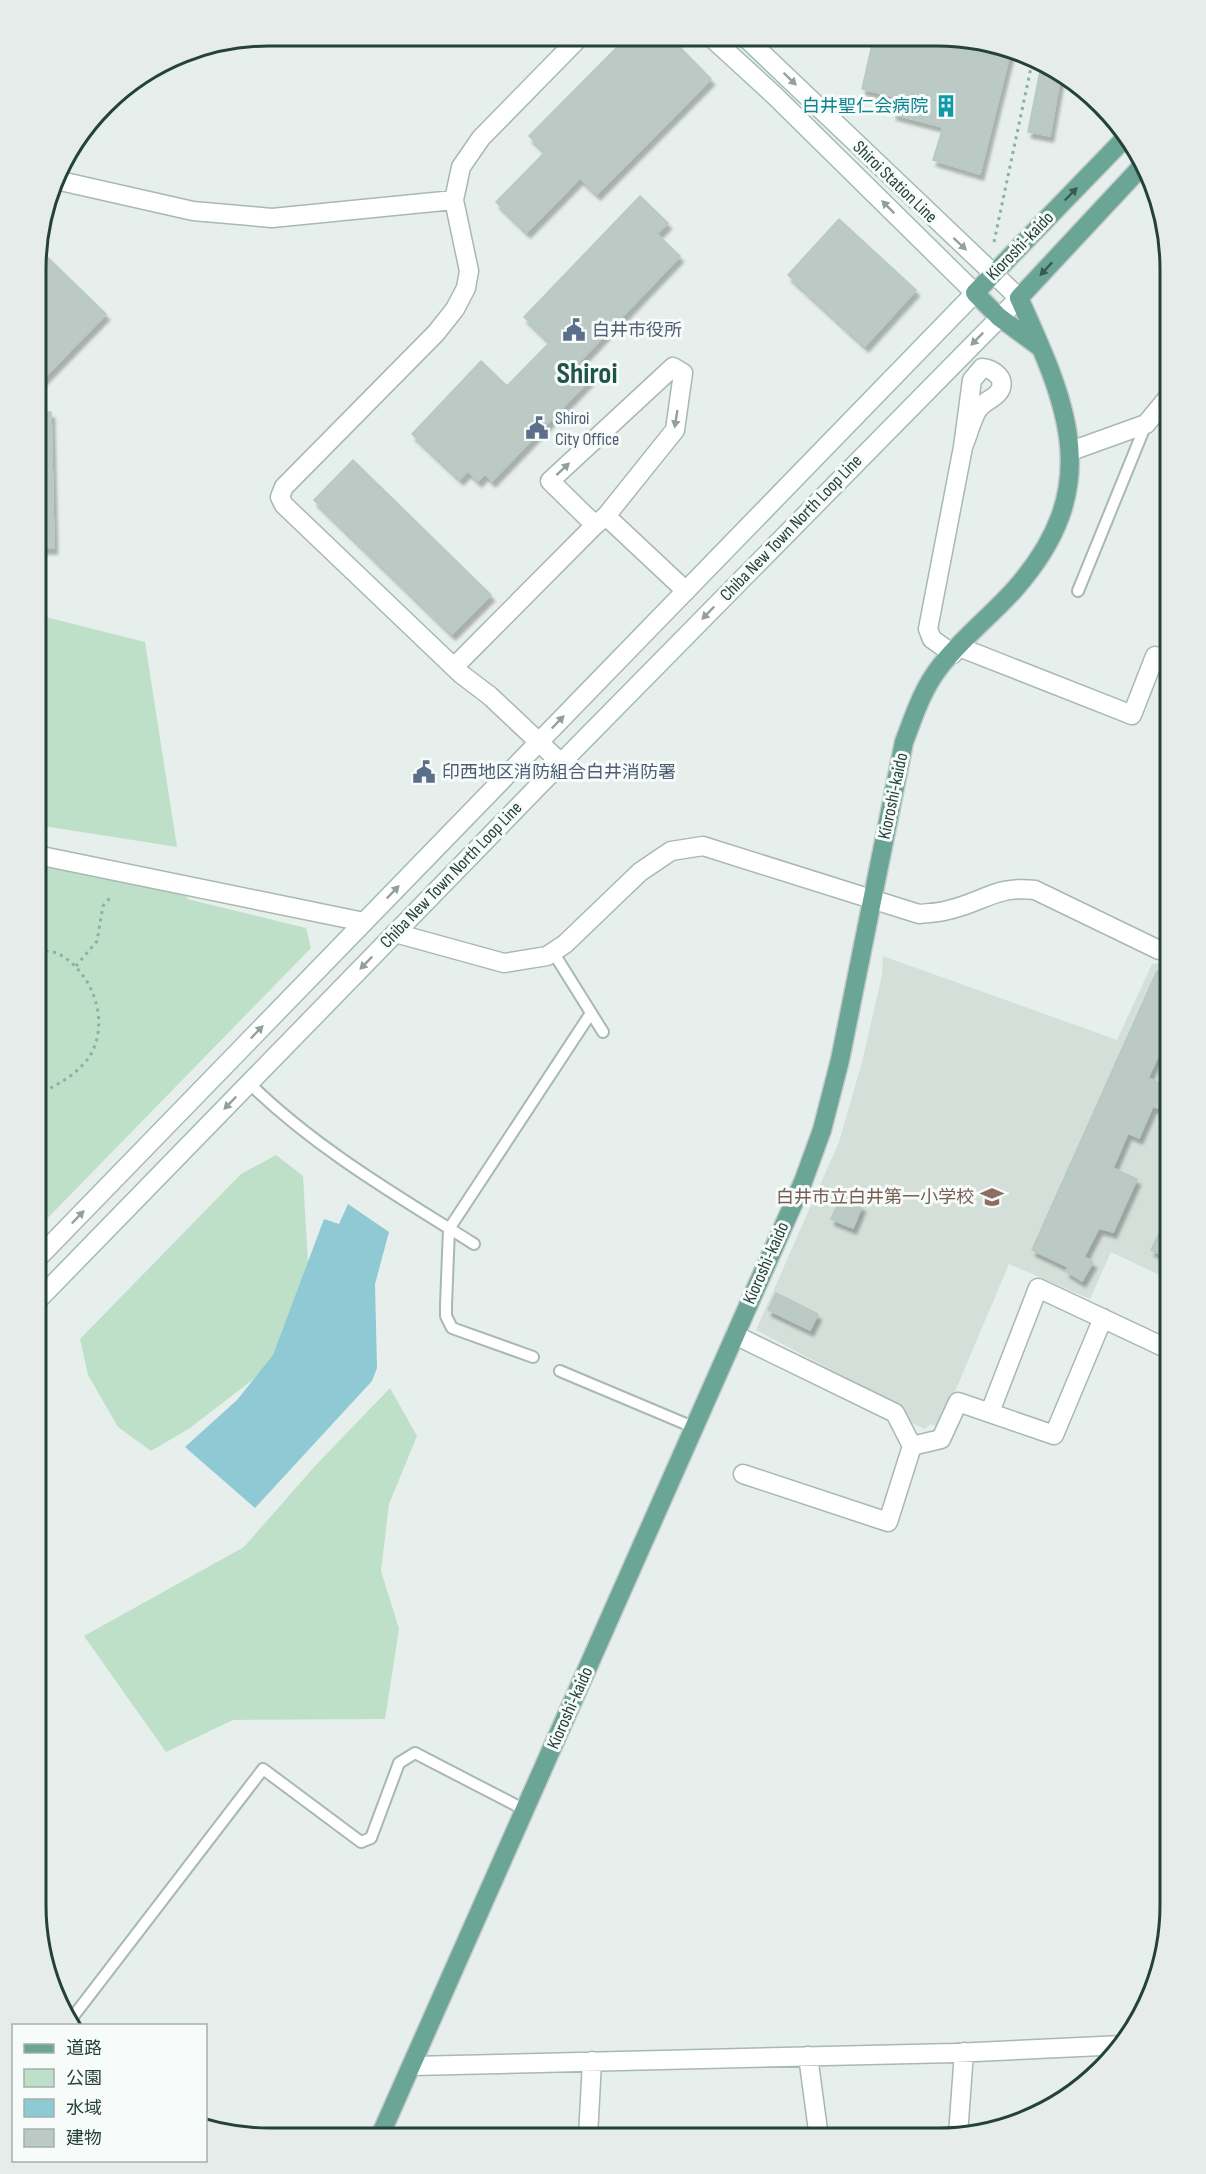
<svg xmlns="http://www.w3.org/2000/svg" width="1206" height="2174" viewBox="0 0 1206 2174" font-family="'Sofia Sans Condensed','Noto Sans JP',sans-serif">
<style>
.built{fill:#d4dfda}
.green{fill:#bfe0c8}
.water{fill:#8ec9d4}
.building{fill:#bbcac4;stroke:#b8c9c2;stroke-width:1.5;filter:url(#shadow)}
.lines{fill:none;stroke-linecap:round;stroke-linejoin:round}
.service-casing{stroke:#a8b8b2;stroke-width:14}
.minor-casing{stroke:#a8b8b2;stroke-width:21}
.secondary-casing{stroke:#a4bbb3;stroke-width:21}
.primary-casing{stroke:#c2cac8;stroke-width:21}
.path{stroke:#86b3a5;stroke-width:3;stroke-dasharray:3 4.5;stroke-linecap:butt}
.service{stroke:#fff;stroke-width:10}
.minor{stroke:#fff;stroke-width:18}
.secondary{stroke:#fff;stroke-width:18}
.primary{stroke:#6aa596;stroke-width:18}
.oneway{fill:#92a09c}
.oneway2{fill:#365b51}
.labels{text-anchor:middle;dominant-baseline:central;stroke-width:6;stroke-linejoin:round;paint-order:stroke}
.culture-label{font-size:18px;fill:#0d838f;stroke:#f7fbf9;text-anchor:end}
.street-label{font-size:18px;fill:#24423a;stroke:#f7fbf9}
.service-label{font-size:18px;fill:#4e5e75;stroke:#f7fbf9;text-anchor:start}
.education-label{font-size:18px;fill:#785e54;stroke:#f7fbf9;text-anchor:end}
.town-label{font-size:30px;font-weight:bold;fill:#1f5548;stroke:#f7fbf9}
.rim{fill:none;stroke:#24423a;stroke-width:3}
</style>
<defs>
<filter id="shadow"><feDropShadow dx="3.5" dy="6" stdDeviation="1.5" flood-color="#0004"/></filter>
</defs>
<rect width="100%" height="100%" fill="#e6efeb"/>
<path class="built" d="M 883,956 L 1117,1040 L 1152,964 L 1170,962 L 1170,1280 L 1111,1252 L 1090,1299 L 1009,1264 L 940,1427 L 930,1424 L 925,1429 L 909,1422 L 903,1408 L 756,1330 L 839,1142 L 862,1062 L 882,975 Z"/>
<path class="green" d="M 38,615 L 145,642 L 177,847 L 37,825 Z
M 37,864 L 186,893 L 187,899 L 306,928 L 311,948 L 37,1229 Z
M 276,1155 L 303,1176 L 308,1262 L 294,1348 L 190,1428 L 151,1451 L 118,1427 L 88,1375 L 80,1339 L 241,1174 Z
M 390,1388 L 417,1436 L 389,1504 L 381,1571 L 399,1629 L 385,1719 L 233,1720 L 166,1752 L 84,1636 L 244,1547 L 315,1466 Z"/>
<path class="water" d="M 348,1204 L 389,1232 L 375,1284 L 377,1368 L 372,1381 L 255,1508 L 185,1447 L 237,1400 L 273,1355 L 324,1219 L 339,1224 Z"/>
<path class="building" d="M 626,38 L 671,38 L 711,79 L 597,194 L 580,178 L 527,232 L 496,202 L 545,152 L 529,136 Z
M 873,40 L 982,40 L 1011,50 L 980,174 L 933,160 L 943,127 L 893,114 L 896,97 L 862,89 Z
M 1042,61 L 1061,74 L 1050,136 L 1028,132 Z
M 640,196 L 668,223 L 657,234 L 680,256 L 579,362 L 593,376 L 492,481 L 485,474 L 478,481 L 468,471 L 460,479 L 412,434 L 481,361 L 507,386 L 550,342 L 524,317 Z
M 839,219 L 916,290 L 865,346 L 788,275 Z
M 38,248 L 106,314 L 38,384 Z
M 38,412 L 51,412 L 54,548 L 38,548 Z
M 353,460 L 491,595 L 452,634 L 314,500 Z
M 1157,971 L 1170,976 L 1170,1030 L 1148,1078 L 1167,1086 L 1157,1108 L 1153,1106 L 1139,1138 L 1128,1133 L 1113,1168 L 1137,1179 L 1113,1232 L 1099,1228 L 1084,1257 L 1093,1262 L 1082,1281 L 1066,1271 L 1068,1267 L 1032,1250 Z
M 841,1196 L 862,1206 L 853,1228 L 831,1219 Z
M 1170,1210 L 1170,1258 L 1151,1250 Z
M 776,1293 L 818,1314 L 810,1330 L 768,1310 Z"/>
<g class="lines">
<g class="service-casing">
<path id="service" d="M 1078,591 L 1146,424
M 553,952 L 603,1032
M 249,1083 C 315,1148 396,1195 474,1244
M 533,1357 L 452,1328 L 446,1316 L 446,1305 L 449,1229 L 591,1013
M 560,1371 L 693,1427
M 69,2022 L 263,1769 L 361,1842 L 371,1838 L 399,1763 L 415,1753 L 525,1810"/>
</g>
<g class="minor-casing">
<path id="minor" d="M 56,180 L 193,211 L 272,218 L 454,200
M 1071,451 L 1146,424 L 1170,395
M 606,516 L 686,591
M 959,647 L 1132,715 L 1155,656 L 1170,663
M 953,654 L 932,639 L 928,629 L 963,447 L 972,380 L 982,368 C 993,368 1009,380 998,393 C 992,400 982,402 977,411 C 971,422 968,435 963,447
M 454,667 L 595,525 L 606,516 L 675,430 L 683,373 L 673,367 L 550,481 L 595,525
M 561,763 L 490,696 L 461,674 L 284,505 L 280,497 L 284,487 L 436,333 L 455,309 L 466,288 L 469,271 L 454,200 L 461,167 L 481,138 L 579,38
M 37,855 L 364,922
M 395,933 L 504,963 L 547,956 L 565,944 L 640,872 L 671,851 L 703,846 L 919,914 C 928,913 938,913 948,910 C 982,903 996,885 1035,890 L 1159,950 L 1170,952
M 735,1335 L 895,1413 L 912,1446 L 941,1439 L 958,1402 L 1054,1435 L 1103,1318
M 990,1412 L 1038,1288 L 1170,1350
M 743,1474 L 888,1522 L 912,1446
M 808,2056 L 819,2138
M 412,2066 L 954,2053 L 1123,2045
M 958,2135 L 964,2052
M 588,2137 L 592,2061"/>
</g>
<g class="secondary-casing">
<path id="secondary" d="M 37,1259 L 975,293 L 774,95 L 713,39
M 37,1301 L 561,763 L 1019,298 L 747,39"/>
</g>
<g class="primary-casing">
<path id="primary" d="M 1041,348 L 999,317 L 975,293 L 1127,136
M 380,2136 L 803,1182 L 822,1130 L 840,1060 L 904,742 C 914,716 922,690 939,668 C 961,639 991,616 1015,589 C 1105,487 1068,406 1019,298 L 1143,165"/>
</g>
<path class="path" d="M 994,242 L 1033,58
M 76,966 L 97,941 L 103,906 L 110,898
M 37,1095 C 57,1085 79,1074 91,1054 C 110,1020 92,972 59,954 C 54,951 44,951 37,950"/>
<use href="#service" class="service"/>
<use href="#minor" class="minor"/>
<use href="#secondary" class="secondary"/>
<use href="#primary" class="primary"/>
</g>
<defs><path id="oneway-solid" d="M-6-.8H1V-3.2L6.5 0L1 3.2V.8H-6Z" transform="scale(1.5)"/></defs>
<g class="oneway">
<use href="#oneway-solid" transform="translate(790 79) rotate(44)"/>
<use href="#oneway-solid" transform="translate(888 207) rotate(-135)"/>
<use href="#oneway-solid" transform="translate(960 244) rotate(43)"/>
<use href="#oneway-solid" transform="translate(977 339) rotate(134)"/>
<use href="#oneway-solid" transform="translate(676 419) rotate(99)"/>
<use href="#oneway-solid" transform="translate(563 469) rotate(-43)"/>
<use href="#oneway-solid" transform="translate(708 613) rotate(134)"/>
<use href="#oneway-solid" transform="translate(558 722) rotate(-46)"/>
<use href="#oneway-solid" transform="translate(393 892) rotate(-46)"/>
<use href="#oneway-solid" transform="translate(366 963) rotate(134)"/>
<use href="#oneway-solid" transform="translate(257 1032) rotate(-46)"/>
<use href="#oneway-solid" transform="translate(230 1103) rotate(134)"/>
<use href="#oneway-solid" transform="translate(78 1217) rotate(-46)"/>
</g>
<g class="oneway2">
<use href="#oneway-solid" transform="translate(1071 194) rotate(-46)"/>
<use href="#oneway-solid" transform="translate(1046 269) rotate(133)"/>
</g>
<defs>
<g id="building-bare" transform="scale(1.8)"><path d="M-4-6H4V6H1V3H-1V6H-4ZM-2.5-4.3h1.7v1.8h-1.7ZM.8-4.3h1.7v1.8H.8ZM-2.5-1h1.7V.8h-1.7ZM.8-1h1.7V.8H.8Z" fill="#0f9aa8" stroke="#f7fbf9" stroke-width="2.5" paint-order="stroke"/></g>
<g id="civic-bare" transform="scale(1.8)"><path d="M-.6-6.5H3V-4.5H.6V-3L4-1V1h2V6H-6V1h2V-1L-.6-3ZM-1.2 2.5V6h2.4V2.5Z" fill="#5c6f8a" stroke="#f7fbf9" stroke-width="2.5" paint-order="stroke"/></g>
<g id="school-bare" transform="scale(1.8)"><path d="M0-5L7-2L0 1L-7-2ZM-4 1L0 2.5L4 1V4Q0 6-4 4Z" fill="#8d6e63" stroke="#f7fbf9" stroke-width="2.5" paint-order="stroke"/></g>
</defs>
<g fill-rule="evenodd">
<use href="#building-bare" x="946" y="106"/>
<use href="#civic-bare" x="574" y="330"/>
<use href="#civic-bare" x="537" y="428"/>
<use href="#civic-bare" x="424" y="772"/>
<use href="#school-bare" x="992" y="1197"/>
</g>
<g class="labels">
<g class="culture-label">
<text x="928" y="106">白井聖仁会病院</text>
</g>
<g class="street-label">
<text transform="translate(895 182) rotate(44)">Shiroi Station Line</text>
<text transform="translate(1020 246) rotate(-46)">Kioroshi-kaido</text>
<text transform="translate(791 528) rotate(-46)">Chiba New Town North Loop Line</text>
<text transform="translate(893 796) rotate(-78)">Kioroshi-kaido</text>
<text transform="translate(451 875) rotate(-46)">Chiba New Town North Loop Line</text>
<text transform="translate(766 1263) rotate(-66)">Kioroshi-kaido</text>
<text transform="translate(570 1708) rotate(-66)">Kioroshi-kaido</text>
</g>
<g class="service-label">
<text x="592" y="330">白井市役所</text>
<text x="555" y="418">Shiroi<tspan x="555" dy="21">City Office</tspan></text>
<text x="442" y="772">印西地区消防組合白井消防署</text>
</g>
<g class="education-label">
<text x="974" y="1197">白井市立白井第一小学校</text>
</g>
<g class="town-label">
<text x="587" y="374">Shiroi</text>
</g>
</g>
<path d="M0 0H1206V2174H0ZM269 46H937A223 223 0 0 1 1160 269V1905A223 223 0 0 1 937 2128H269A223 223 0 0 1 46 1905V269A223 223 0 0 1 269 46Z" fill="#e6ecea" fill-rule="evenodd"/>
<path class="rim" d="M269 46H937A223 223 0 0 1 1160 269V1905A223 223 0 0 1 937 2128H269A223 223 0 0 1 46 1905V269A223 223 0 0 1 269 46Z"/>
<rect x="12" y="2024" width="195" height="138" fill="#f7fbf9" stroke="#a3b1ad" stroke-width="1.5"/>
<rect x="24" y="2044" width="30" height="9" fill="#6aa596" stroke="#a3b1ad" stroke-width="1.5"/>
<text x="66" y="2054" font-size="18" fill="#24423a">道路</text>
<rect x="24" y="2069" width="30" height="18" fill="#bfe0c8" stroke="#a3b1ad" stroke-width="1.5"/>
<text x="66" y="2084" font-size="18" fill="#24423a">公園</text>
<rect x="24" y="2099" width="30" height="18" fill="#8ec9d4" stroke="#a3b1ad" stroke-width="1.5"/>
<text x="66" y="2114" font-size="18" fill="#24423a">水域</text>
<rect x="24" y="2129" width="30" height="18" fill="#bbcac4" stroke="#a3b1ad" stroke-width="1.5"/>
<text x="66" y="2144" font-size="18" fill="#24423a">建物</text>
</svg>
